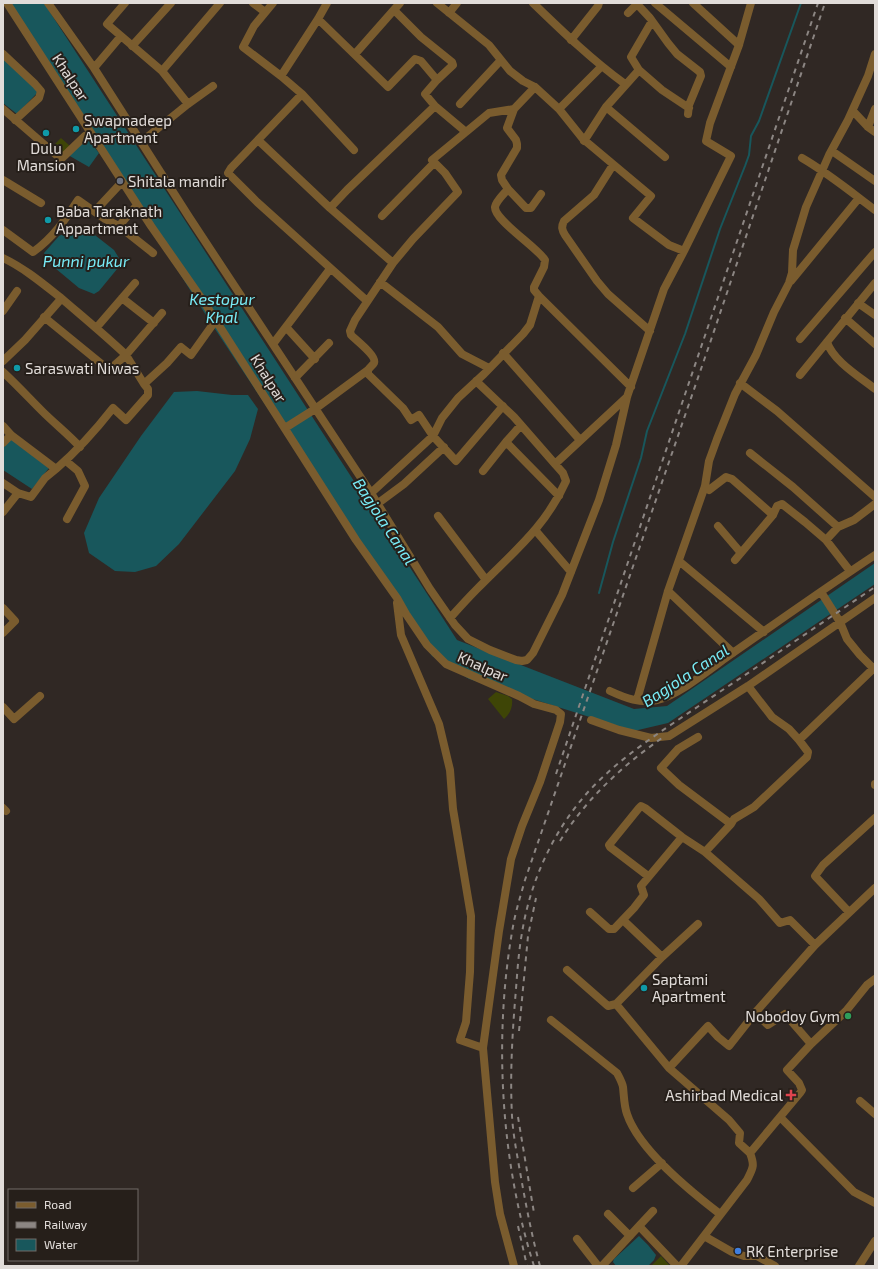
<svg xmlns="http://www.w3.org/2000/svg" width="878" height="1269" viewBox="0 0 878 1269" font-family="'Exo 2',sans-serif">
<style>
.green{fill:#3e4506}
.water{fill:#18575c}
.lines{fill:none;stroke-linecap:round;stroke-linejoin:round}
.stream{stroke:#18575c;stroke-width:2}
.street{stroke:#7a5c2e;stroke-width:8}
.rail{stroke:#8c8683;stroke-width:2;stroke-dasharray:5 5;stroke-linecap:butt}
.culture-dot{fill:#0f9aa8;stroke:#261f1a;stroke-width:1.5}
.worship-dot{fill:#6b7280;stroke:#261f1a;stroke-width:1.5}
.leisure-dot{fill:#2e9e5b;stroke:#261f1a;stroke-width:1.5}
.health-dot{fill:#e0444e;stroke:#261f1a;stroke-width:1.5}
.shop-dot{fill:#3f7fe0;stroke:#261f1a;stroke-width:1.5}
.labels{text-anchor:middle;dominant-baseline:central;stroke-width:4;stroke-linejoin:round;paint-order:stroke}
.street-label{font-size:15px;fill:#e1dcd9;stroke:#261f1a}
.poi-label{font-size:15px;fill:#e1dcd9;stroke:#261f1a;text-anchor:start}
.water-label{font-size:16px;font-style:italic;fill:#78ecf7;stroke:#261f1a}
</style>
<rect width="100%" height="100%" fill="#302824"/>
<path class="green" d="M 61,138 L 70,146 L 64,155 L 53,146 Z
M 496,692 L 508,696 L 512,699 C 513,707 510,714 504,719 L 488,699 Z
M 661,1256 L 670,1266 L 651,1266 Z"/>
<path class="water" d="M 9,3 L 44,3 L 457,640 L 634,709 L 667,706 L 875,563 L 875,584 L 668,723 L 634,731 L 469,679 L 432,656 L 209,320 Z
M 3,57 L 40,90 L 17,114 L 3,103 Z
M 87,138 L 99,153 L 89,167 L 68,155 Z
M 82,225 L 114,250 L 122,263 L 99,291 L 94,294 L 79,288 L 49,263 L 44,253 L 59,236 Z
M 197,391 L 232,395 L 248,395 L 258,409 L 250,439 L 235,471 L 179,544 L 156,566 L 135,572 L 115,571 L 89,553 L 84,533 L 99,498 L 141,436 L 174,392 Z
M 11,439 L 49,468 L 32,489 L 3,470 L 3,448 Z
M 639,1236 L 648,1245 L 656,1255 L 654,1260 L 648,1266 L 616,1266 L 613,1262 L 614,1259 Z"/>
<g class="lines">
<path class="stream" d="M 599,593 L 613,542 L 641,458 L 647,431 L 685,334 L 720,229 L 745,166 L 749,155 L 751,136 L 759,121 L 801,3"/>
<path class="street" d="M 7,3 L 151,226 L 204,302 L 356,540 L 397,598 L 406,614 L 427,645 L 446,664 L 519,696 L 534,704 L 556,710 L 561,714 L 560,722 L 540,782 L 522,826 L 511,859 L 499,931 L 483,1048 L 495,1182 L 500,1214 L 514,1266
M 48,3 L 94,68 L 189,217 L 371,493 L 430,589 L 455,625 L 468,639 L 490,650 L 516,660 L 522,661 L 527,660 L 533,653 L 562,595 L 599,500 L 616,445 L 627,397 L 664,289 L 684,251
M 125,3 L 107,24 L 162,71 L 188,104
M 253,3 L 265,12
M 273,3 L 254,26 L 243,47 L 281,76 L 302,94 L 354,150
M 437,3 L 489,45 L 510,71 L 523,81 L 535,87 L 559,109 L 583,139 L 651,196 L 633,218 L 669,245 L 684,251 L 731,156 L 706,141 L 710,123 L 739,45 L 751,3
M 533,3 C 563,32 592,60 625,84
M 655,3 L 731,67
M 693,3 L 739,45
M 637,4 L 650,18 L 668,43 L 677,54 L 700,72 L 701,76 L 689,105 L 688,114
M 394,10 L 421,37 L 452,62 L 453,65 L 437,80
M 449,13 L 457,3
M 628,13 L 638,3
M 318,19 L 388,87 L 415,59 L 421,61 L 437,80 L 425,94 L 435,106 L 466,132
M 571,40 L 598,6 L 599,3
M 132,46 L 171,3
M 3,54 L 35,84 L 41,91 L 39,98 L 15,120
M 355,54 L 400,3
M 94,68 L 121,36
M 639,70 L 662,90 L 689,108
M 162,71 L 220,3
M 281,76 L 318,19 L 327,3
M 302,94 L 231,168 L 228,173 L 257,202 L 367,301
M 460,104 L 501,60
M 606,107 L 665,157
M 3,109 L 61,159 L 85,136
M 559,109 L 601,67
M 853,111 L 868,127 L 875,132
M 868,127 L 875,109
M 258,140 L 330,208 L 393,263
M 584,141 L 606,107 L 639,70 L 631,57 L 652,21
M 141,142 L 188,104 L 213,86
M 832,151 L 875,181
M 802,158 C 828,173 851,192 875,210
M 613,165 L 594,195 L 564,221 C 561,227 562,230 565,235 L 597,281 L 608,294 L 650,331
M 3,180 L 41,203
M 508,189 L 526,208 L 531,208 L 541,194
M 330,208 L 347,190 L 435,106
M 95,211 L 122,182
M 382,216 L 434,163
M 119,226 L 137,205
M 3,230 L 33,252 C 53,238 65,220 78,200 L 105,219 L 119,226 L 153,253
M 3,258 C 24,268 42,283 61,298 C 83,317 105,335 126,355 L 162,313
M 791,281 L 859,198
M 380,282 L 438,327 L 462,354 L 489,368
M 539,296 L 631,387
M 122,298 L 154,323
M 858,303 L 875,315
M 3,311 L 17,291
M 44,317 L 109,370 L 126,355 L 144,384
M 845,318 L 875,344
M 97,327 L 135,283
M 286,327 L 315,359
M 800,339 L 875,252
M 827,342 C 833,361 860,377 875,389
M 273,344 L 330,269
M 503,353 L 580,440
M 3,361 L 25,340 L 61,299
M 3,372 C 17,385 29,398 42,411 C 55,424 68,434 80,447
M 800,375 L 875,283
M 295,378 L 329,343
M 476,381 L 514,417 L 555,464
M 740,383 L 777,411 L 875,497
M 503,406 L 456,461 L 433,436 L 419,415 L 411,420 L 403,408 L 368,374 L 368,370 C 369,368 373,365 374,363 C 377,356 356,340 351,335 L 350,331 L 355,320 L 393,263 L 413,239 L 458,192 L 445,173 L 432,160 L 489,113 L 514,109 L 535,87
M 3,426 L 11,435 L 56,469 C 78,450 95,431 113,408 L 126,420 L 148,395 L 148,389 L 144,384 L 167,363 L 181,347 L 191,355 L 216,320
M 285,428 L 315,409 L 368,370
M 506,442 L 559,496
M 3,443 L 11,435
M 750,453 L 793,487 L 838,527
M 66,461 L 78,471 L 85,486 L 67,519
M 483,471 L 506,442 L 521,425
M 3,483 L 18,493 L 31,497 L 45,478 L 56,469
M 705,486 L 709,490 L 726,477 L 732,479 L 773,515
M 371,493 L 433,436 L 442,418 L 458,398 L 484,374 L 523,334 L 530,325 L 539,296 L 534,290 L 534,287 L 544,267 L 545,260 C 537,247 494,220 495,207 C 496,201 504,194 508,189 L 502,180 L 501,175 L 517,148 L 517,144 L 516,140 L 507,128 L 514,109
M 377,504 L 404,484 L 444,447
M 3,512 L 18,493
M 438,516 L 486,580
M 718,526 L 741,553
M 536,531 L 571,572
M 826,540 L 838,527 L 854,520 L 875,504
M 735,560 L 773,515 L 777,506 L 782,504 L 805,522 L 826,540 L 850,571
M 679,561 L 764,632
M 668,591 L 733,653
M 821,592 L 840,622 L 847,639 L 860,655 L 875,670
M 397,603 L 401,635 L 439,724 L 450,770 L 453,809 L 471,916 L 470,972 L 466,1022 L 460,1040 L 483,1048
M 3,608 L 15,621 L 3,633
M 450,618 C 459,608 468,598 477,589 C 512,553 545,528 566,481 L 563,473 L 555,464 L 627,397
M 610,691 C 625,698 641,704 657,700 C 677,696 709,670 727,657 C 776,623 825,588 875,555
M 637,700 L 668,591 L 705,486 L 709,461 L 717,439 L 735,394 L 756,355 L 774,312 L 789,283 L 792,273 L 793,250 L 806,207 L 829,155 L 848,120 L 868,76 L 875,54
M 3,707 L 14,719 L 40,696
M 591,720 L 619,730 L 651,738 L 669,736 L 748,686 L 875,598
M 698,737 L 678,749 L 661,768 L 679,785 L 731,824
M 799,740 L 875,667
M 875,784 L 875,785
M 3,808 L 6,811
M 705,852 L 759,899 L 780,923 L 790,920 L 815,945
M 648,876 L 610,847 L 609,845 L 639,808 L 641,806 L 645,808 L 682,837 L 705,852 L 731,824 L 734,819 L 754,807 L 807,757 L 808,752 L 799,740 L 789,729 L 772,717 L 748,686
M 590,912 L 609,929 L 614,929 L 634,908 L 644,895 L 641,886 L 682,837
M 849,912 L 815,876 L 823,865 L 875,818
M 623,920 L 662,957 L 616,1004 L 669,1068 L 729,1120 L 740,1133 L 739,1143 L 750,1153
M 662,957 L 698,924
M 567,970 L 608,1006 L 616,1004
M 755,1013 L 768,1025 L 785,1014 L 811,1044
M 551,1020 L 617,1073 C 619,1077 622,1082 623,1087 C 624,1096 624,1106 627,1114 C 639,1150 690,1191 720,1214
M 669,1068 L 708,1026 L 718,1037 L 729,1046 L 755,1013 L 815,945 L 875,888
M 860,1101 L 875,1114
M 780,1117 L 854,1192 L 875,1203
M 633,1188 L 662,1163
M 608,1214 L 630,1236
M 639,1226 L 653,1211
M 704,1236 L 732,1252 L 744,1256 L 757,1256 L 775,1266
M 577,1239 L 598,1266
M 602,1266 L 639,1226 L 677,1266
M 681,1266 L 747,1180 C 753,1168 755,1166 750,1153 L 800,1093 L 802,1090 L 799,1083 L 787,1070 L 811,1044 L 846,1011 L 867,985 L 875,979
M 859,1266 L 875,1241"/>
<path class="rail" d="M 556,774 L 818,3
M 560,841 C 586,799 622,766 662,738
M 519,1031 L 528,936 L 536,898
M 518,1117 L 534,1213
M 518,1226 L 527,1266
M 534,1266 C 500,1159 493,1032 514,921 C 517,907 521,894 525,880 L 711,340 L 825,3
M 540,1266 C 531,1233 525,1200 519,1166 C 516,1149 513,1133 512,1116 C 510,1077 512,1039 515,1001 C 517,978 518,955 522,933 C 530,882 553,831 588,792 C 623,754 667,728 709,699 C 765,662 820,624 875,587"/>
</g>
<g class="culture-dot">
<circle cx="76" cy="129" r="4"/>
<circle cx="46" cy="133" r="4"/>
<circle cx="48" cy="220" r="4"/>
<circle cx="17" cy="368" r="4"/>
<circle cx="644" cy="988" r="4"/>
</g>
<circle class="worship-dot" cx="120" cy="181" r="4"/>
<circle class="leisure-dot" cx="848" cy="1016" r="4"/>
<path class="health-dot" d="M789 1089h4v4h4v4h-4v4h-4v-4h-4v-4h4z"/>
<circle class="shop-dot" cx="738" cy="1251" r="4"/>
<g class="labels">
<g class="street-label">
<text transform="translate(71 77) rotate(57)">Khalpar</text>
<text transform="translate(269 378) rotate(58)">Khalpar</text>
<text transform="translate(483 666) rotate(24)">Khalpar</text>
</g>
<g class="poi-label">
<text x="84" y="120">Swapnadeep<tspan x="84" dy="17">Apartment</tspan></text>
<text x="46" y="148" text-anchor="middle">Dulu<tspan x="46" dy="17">Mansion</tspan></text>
<text x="128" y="181">Shitala mandir</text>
<text x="56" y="211">Baba Taraknath<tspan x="56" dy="17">Appartment</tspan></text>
<text x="25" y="368">Saraswati Niwas</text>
<text x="652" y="979">Saptami<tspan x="652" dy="17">Apartment</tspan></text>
<text x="840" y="1016" text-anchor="end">Nobodoy Gym</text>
<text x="783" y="1095" text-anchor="end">Ashirbad Medical</text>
<text x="746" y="1251">RK Enterprise</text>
</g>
<g class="water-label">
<text x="86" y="260">Punni pukur</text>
<text x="222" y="298">Kestopur<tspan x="222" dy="18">Khal</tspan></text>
<text transform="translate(385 521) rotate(57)">Bagjola Canal</text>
<text transform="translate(685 675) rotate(-33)">Bagjola Canal</text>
</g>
</g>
<rect width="878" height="1269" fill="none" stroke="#e1dcd9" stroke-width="8"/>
<rect x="8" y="1189" width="130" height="72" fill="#261f1a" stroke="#716b66"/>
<rect x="16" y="1202" width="20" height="6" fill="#7a5c2e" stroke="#716b66"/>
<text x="44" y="1209" font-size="12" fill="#e1dcd9">Road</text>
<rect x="16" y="1222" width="20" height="6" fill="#8c8683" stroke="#716b66"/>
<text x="44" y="1229" font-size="12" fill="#e1dcd9">Railway</text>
<rect x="16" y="1239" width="20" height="12" fill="#18575c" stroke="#716b66"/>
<text x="44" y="1249" font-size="12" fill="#e1dcd9">Water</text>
</svg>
